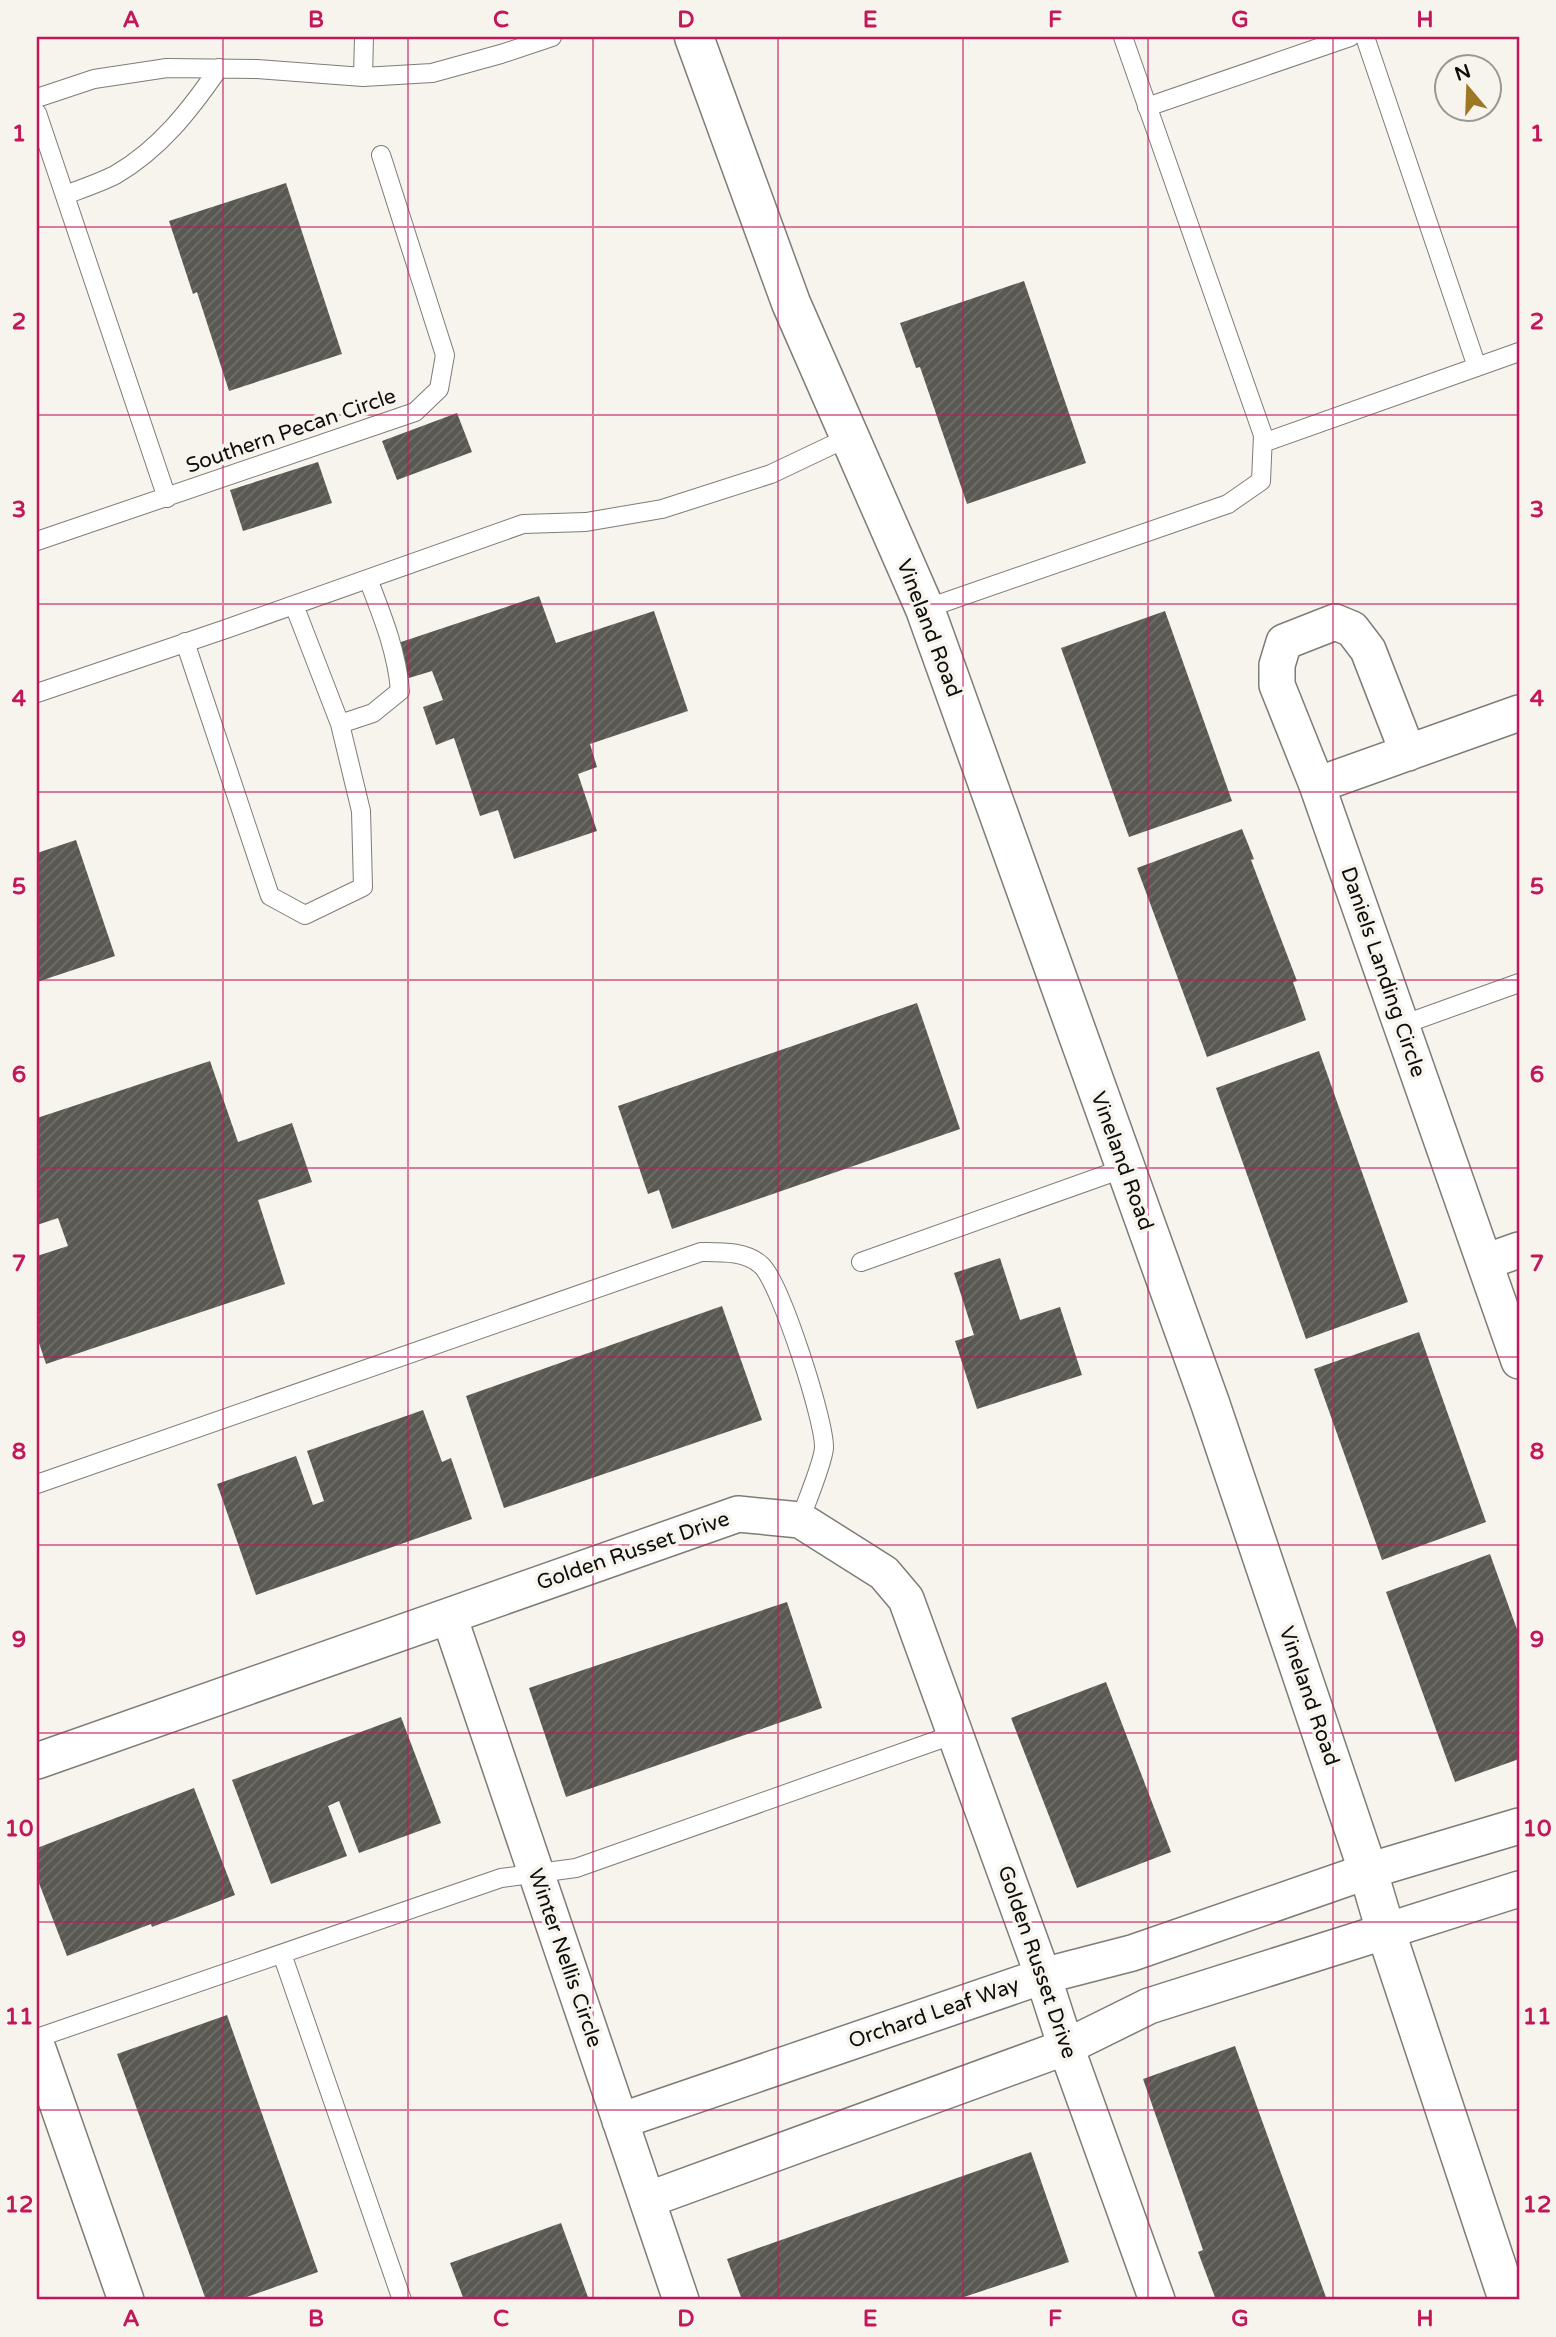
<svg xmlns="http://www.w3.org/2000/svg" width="1556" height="2337" viewBox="0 0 1556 2337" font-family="'Varela Round',sans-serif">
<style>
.building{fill:url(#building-hatch)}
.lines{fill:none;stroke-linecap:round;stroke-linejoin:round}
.service-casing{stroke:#7e7c75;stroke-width:20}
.minor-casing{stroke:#7e7c75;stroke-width:38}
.secondary-casing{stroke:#7e7c75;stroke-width:41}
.service{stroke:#fff;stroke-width:18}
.minor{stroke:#fff;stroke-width:35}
.secondary{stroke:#fff;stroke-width:38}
.grid{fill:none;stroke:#c2185b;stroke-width:2;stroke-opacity:0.55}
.labels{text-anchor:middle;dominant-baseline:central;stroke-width:7;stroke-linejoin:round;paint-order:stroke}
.street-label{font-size:21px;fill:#0e0d0b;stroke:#f6f4ed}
.neatline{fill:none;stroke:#c2185b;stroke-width:2.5}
.grid-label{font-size:23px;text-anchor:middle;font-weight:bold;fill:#c2185b}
</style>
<defs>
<pattern id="building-hatch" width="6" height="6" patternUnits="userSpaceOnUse" patternTransform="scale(1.75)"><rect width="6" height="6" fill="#595852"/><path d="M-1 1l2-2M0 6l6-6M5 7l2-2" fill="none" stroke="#70706b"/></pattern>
</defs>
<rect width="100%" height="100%" fill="#f6f4ed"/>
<path class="building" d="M 286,183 L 342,354 L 229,391 L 197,292 L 193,294 L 169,221 Z
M 1024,281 L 1086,463 L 967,504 L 920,367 L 916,368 L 900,323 Z
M 457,413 L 472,452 L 397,480 L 382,441 Z
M 318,462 L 332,503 L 243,531 L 230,490 Z
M 539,596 L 556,643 L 654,611 L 688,711 L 590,744 L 597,767 L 578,774 L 597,831 L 514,859 L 498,810 L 480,816 L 454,738 L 436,745 L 423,707 L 443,700 L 432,671 L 409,678 L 398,643 Z
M 1165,611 L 1232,801 L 1129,837 L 1061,648 Z
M 1242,829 L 1254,859 L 1251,860 L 1297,981 L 1293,982 L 1306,1020 L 1207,1057 L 1137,868 Z
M 76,840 L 115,956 L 37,982 L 37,853 Z
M 917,1003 L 960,1129 L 672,1229 L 659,1190 L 648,1194 L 618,1106 Z
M 1319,1051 L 1408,1302 L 1306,1339 L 1216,1088 Z
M 210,1061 L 238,1142 L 292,1123 L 312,1182 L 258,1200 L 285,1284 L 46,1364 L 37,1337 L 37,1256 L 68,1246 L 58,1218 L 37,1225 L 37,1118 Z
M 1000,1258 L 1020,1320 L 1060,1307 L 1082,1375 L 977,1409 L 955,1341 L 974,1335 L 954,1273 Z
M 722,1306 L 762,1420 L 504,1508 L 466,1396 Z
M 1419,1332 L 1486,1522 L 1382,1560 L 1314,1369 Z
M 423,1410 L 442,1462 L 451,1458 L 472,1519 L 256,1595 L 217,1484 L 296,1456 L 313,1505 L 324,1501 L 307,1451 Z
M 1490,1554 L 1519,1635 L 1519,1759 L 1455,1782 L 1386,1592 Z
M 787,1602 L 822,1708 L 566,1797 L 529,1688 Z
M 1106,1682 L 1171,1852 L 1077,1888 L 1011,1718 Z
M 401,1717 L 441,1823 L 359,1853 L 339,1801 L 328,1806 L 347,1856 L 271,1884 L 232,1780 Z
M 194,1788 L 235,1895 L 152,1927 L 151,1924 L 67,1956 L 37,1878 L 37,1848 Z
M 227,2015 L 318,2272 L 238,2300 L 206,2300 L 117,2054 Z
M 1235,2046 L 1327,2300 L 1216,2300 L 1198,2252 L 1203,2250 L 1143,2079 Z
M 1031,2152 L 1069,2262 L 955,2300 L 742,2300 L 727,2259 Z
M 561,2223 L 589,2300 L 464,2300 L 450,2263 Z"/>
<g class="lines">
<g class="service-casing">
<path id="service" d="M 1365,37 L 1477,367
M 363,77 L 364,37
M 37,98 L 94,79 L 167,68 L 257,69 L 363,77 L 432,73 L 501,54 L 552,37
M 1147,107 L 1350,37
M 37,113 L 167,498
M 65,195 C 81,189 99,183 115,175 C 160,149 190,110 219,68
M 1263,443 L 1519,352
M 37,541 L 415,412 L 439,389 L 445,355 L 381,155
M 294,605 L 340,724 L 373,713 L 400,691 C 397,652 382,615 368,579
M 925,609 L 1228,504 L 1261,481 L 1263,435 L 1123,37
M 185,642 L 270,896 L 305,915 L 363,887 L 361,811 L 340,724
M 37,693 L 223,630 L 523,524 L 586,522 L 662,509 L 771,474 L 849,437
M 1402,1025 L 1519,983
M 861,1262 L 1125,1168
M 37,1484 L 701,1252 C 721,1252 747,1251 762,1266 C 781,1285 825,1421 824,1448 C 823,1463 806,1503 800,1520
M 282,1954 L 402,2300
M 37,2038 L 501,1878 L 576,1868 L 955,1734"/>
</g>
<g class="minor-casing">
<path id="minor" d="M 1519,713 L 1317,785 L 1519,1361
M 1317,785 L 1277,685 L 1277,665 L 1284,642 L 1335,622 L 1352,629 L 1368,650 L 1408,753
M 1485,1262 L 1519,1250
M 449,1616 L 681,2300
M 37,1761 L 738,1514 L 800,1520 L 884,1573 L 906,1599 L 1043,1976 L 1066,2047 L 1157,2300
M 37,2046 L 126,2300
M 620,2121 L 1043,1976 L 1132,1953 L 1368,1871 L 1519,1826
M 647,2200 L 1066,2047 L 1149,2006 L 1519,1889"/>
</g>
<g class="secondary-casing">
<path id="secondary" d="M 694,37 L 791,303 L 925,609 L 1210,1403 L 1368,1871 L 1386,1932 L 1508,2300"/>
</g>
<use href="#service" class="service"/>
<use href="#minor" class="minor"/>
<use href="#secondary" class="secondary"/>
</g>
<path class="grid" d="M 223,37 L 223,2300M 408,37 L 408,2300M 593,37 L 593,2300M 778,37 L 778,2300M 963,37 L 963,2300M 1148,37 L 1148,2300M 1333,37 L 1333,2300M 37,227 L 1519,227M 37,415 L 1519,415M 37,604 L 1519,604M 37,792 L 1519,792M 37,980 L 1519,980M 37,1168 L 1519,1168M 37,1357 L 1519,1357M 37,1545 L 1519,1545M 37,1733 L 1519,1733M 37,1922 L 1519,1922M 37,2110 L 1519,2110"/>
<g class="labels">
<g class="street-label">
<text transform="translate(291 431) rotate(-19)">Southern Pecan Circle</text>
<text transform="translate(929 628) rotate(69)">Vineland Road</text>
<text transform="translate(1383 972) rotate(71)">Daniels Landing Circle</text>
<text transform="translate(1122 1161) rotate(70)">Vineland Road</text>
<text transform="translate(633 1551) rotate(-19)">Golden Russet Drive</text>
<text transform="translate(1309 1696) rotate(71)">Vineland Road</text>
<text transform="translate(565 1958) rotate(71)">Winter Nellis Circle</text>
<text transform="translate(1037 1962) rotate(71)">Golden Russet Drive</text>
<text transform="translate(934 2013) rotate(-19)">Orchard Leaf Way</text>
</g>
</g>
<rect width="1556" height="2337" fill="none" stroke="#f6f4ed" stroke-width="77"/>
<g transform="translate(1468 88) rotate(341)"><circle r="33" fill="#f6f4ed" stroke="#999893" stroke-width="2"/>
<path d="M0-5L12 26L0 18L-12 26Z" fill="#9d7723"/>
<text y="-10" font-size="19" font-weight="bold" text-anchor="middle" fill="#0e0d0b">N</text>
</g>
<rect x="38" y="38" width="1480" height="2260" class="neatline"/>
<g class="grid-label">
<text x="131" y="27">A</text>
<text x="316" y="27">B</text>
<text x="501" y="27">C</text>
<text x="686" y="27">D</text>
<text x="870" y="27">E</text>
<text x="1055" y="27">F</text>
<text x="1240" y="27">G</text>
<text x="1425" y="27">H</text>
<text x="19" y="141">1</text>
<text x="1537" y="141">1</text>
<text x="19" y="329">2</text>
<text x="1537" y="329">2</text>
<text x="19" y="517">3</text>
<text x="1537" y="517">3</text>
<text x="19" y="706">4</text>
<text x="1537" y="706">4</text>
<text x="19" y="894">5</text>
<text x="1537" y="894">5</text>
<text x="19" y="1082">6</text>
<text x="1537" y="1082">6</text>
<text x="19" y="1271">7</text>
<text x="1537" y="1271">7</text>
<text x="19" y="1459">8</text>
<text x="1537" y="1459">8</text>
<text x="19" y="1647">9</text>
<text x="1537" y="1647">9</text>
<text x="19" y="1836">10</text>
<text x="1537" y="1836">10</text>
<text x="19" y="2024">11</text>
<text x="1537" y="2024">11</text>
<text x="19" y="2212">12</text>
<text x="1537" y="2212">12</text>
<text x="131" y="2326">A</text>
<text x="316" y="2326">B</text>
<text x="501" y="2326">C</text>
<text x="686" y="2326">D</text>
<text x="870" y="2326">E</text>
<text x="1055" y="2326">F</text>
<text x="1240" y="2326">G</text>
<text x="1425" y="2326">H</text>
</g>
</svg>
